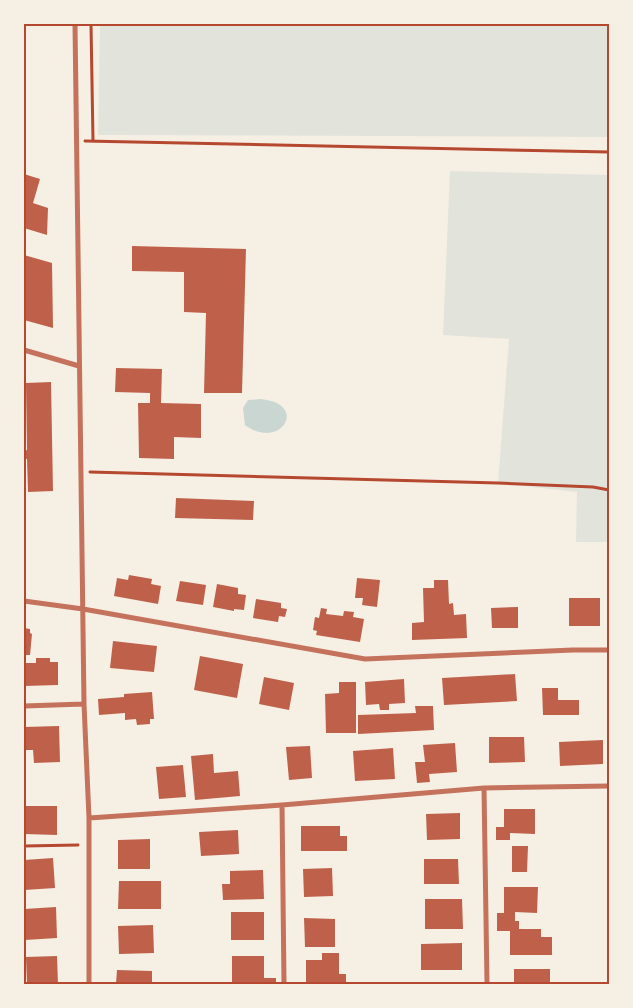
<svg xmlns="http://www.w3.org/2000/svg" width="633" height="1008" viewBox="0 0 633 1008" font-family="'Source Sans 3',sans-serif">
<style>
.green{fill:#e2e4dc}
.water{fill:#c9d6d2}
.building{fill:#bf614a}
.lines{fill:none;stroke-linecap:round;stroke-linejoin:round}
.path{stroke:#b5482f;stroke-width:3}
.minor{stroke:#c5725c;stroke-width:5}
.neatline{fill:none;stroke:#b5482f;stroke-width:2}
</style>
<rect width="100%" height="100%" fill="#f6efe4"/>
<path class="green" d="M 100,24 L 609,24 L 609,137 L 98,135 Z
M 450,171 L 609,175 L 609,542 L 576,542 L 577,492 L 498,483 L 509,339 L 443,335 Z"/>
<path class="water" d="M 261,399 C 266,400 275,401 280,405 C 299,418 275,447 245,425 L 243,408 L 248,400 Z"/>
<path class="building" d="M 24,174 L 40,179 L 33,203 L 48,208 L 47,235 L 24,228 Z
M 132,246 L 246,249 L 242,393 L 204,393 L 206,313 L 184,312 L 184,272 L 132,271 Z
M 24,255 L 52,263 L 53,328 L 24,320 Z
M 116,368 L 162,369 L 161,403 L 201,404 L 201,438 L 174,437 L 174,459 L 139,458 L 138,403 L 150,403 L 150,393 L 115,392 Z
M 51,382 L 53,491 L 28,492 L 27,459 L 24,459 L 24,451 L 27,450 L 26,383 Z
M 176,498 L 254,501 L 253,520 L 175,518 Z
M 129,575 L 152,579 L 151,584 L 161,586 L 158,604 L 114,596 L 117,578 L 128,580 Z
M 357,578 L 380,580 L 377,607 L 362,605 L 363,598 L 355,598 Z
M 434,580 L 448,580 L 449,604 L 453,603 L 454,615 L 466,614 L 467,638 L 412,640 L 412,623 L 424,622 L 423,588 L 434,588 Z
M 180,581 L 206,585 L 203,605 L 176,601 Z
M 217,584 L 238,588 L 238,594 L 246,595 L 244,610 L 234,609 L 234,611 L 213,607 Z
M 569,598 L 600,598 L 600,626 L 569,626 Z
M 256,599 L 281,603 L 281,608 L 287,609 L 285,617 L 279,616 L 278,622 L 253,618 Z
M 518,607 L 518,628 L 492,628 L 491,608 Z
M 321,608 L 327,609 L 326,614 L 343,616 L 344,611 L 354,612 L 353,617 L 364,619 L 360,642 L 316,635 L 317,631 L 313,630 L 315,617 L 319,618 Z
M 24,628 L 30,629 L 30,633 L 32,634 L 30,655 L 24,655 Z
M 113,641 L 157,646 L 154,672 L 110,668 Z
M 200,656 L 243,664 L 237,698 L 194,690 Z
M 36,658 L 50,658 L 50,662 L 58,662 L 58,685 L 24,686 L 24,663 L 36,663 Z
M 515,674 L 517,701 L 444,705 L 442,678 Z
M 264,677 L 294,683 L 289,710 L 259,704 Z
M 404,679 L 405,703 L 389,704 L 389,710 L 380,710 L 379,704 L 366,705 L 365,682 Z
M 339,682 L 356,682 L 356,733 L 326,733 L 325,694 L 339,693 Z
M 542,688 L 558,688 L 558,700 L 579,700 L 579,715 L 543,715 Z
M 152,692 L 154,719 L 150,719 L 150,724 L 137,725 L 136,719 L 125,720 L 125,713 L 99,715 L 98,699 L 124,697 L 124,694 Z
M 415,706 L 433,706 L 434,730 L 358,734 L 358,715 L 416,713 Z
M 59,726 L 60,762 L 34,763 L 33,750 L 24,750 L 24,727 Z
M 489,737 L 524,737 L 525,762 L 489,763 Z
M 603,740 L 603,764 L 560,766 L 559,742 Z
M 455,743 L 457,772 L 429,774 L 430,782 L 417,783 L 415,762 L 425,762 L 423,745 Z
M 310,746 L 312,778 L 289,780 L 286,747 Z
M 393,748 L 395,779 L 355,781 L 353,751 Z
M 213,754 L 214,773 L 238,771 L 240,796 L 195,800 L 191,756 Z
M 183,765 L 186,797 L 159,799 L 156,767 Z
M 25,806 L 57,806 L 57,835 L 24,834 Z
M 504,809 L 535,809 L 535,834 L 510,833 L 510,840 L 496,840 L 496,827 L 504,827 Z
M 460,813 L 460,839 L 427,840 L 426,814 Z
M 301,826 L 340,826 L 340,836 L 347,836 L 347,851 L 301,851 Z
M 238,830 L 239,854 L 201,856 L 199,832 Z
M 150,839 L 150,869 L 118,869 L 118,840 Z
M 512,846 L 528,846 L 527,872 L 512,872 Z
M 53,858 L 55,888 L 24,890 L 24,860 Z
M 424,859 L 458,859 L 459,884 L 424,884 Z
M 332,868 L 333,896 L 304,897 L 303,869 Z
M 263,870 L 264,899 L 223,900 L 222,884 L 230,884 L 230,871 Z
M 119,881 L 161,881 L 161,909 L 118,909 Z
M 504,887 L 538,887 L 537,913 L 515,912 L 515,921 L 519,921 L 519,929 L 541,929 L 541,937 L 552,937 L 552,955 L 510,955 L 510,931 L 497,931 L 497,913 L 504,913 Z
M 425,899 L 462,899 L 463,929 L 425,929 Z
M 56,907 L 57,938 L 25,940 L 24,909 Z
M 231,912 L 264,912 L 264,940 L 231,940 Z
M 304,918 L 335,919 L 335,947 L 305,947 Z
M 153,925 L 154,953 L 119,954 L 118,926 Z
M 462,943 L 462,970 L 421,970 L 421,944 Z
M 322,953 L 339,953 L 339,974 L 346,974 L 346,984 L 306,984 L 306,960 L 322,960 Z
M 57,956 L 58,984 L 27,984 L 26,957 Z
M 232,956 L 264,956 L 264,978 L 276,978 L 276,984 L 232,983 Z
M 514,969 L 550,969 L 550,984 L 514,984 Z
M 117,970 L 152,971 L 152,984 L 116,984 Z"/>
<g class="lines">
<path class="path" d="M 91,24 L 93,141
M 85,141 L 609,152
M 90,472 L 498,483 L 593,487 L 609,490
M 24,846 L 78,845"/>
<path class="minor" d="M 75,24 L 84,704 L 89,818 L 89,984
M 24,350 L 79,366
M 24,601 L 83,609 L 365,659 L 573,650 L 609,650
M 24,706 L 84,704
M 484,788 L 487,984
M 282,805 L 284,984
M 89,818 L 282,805 L 484,788 L 609,786"/>
</g>
<rect width="633" height="1008" fill="none" stroke="#f6efe4" stroke-width="50"/>
<rect x="25" y="25" width="583" height="958" class="neatline"/>
</svg>
